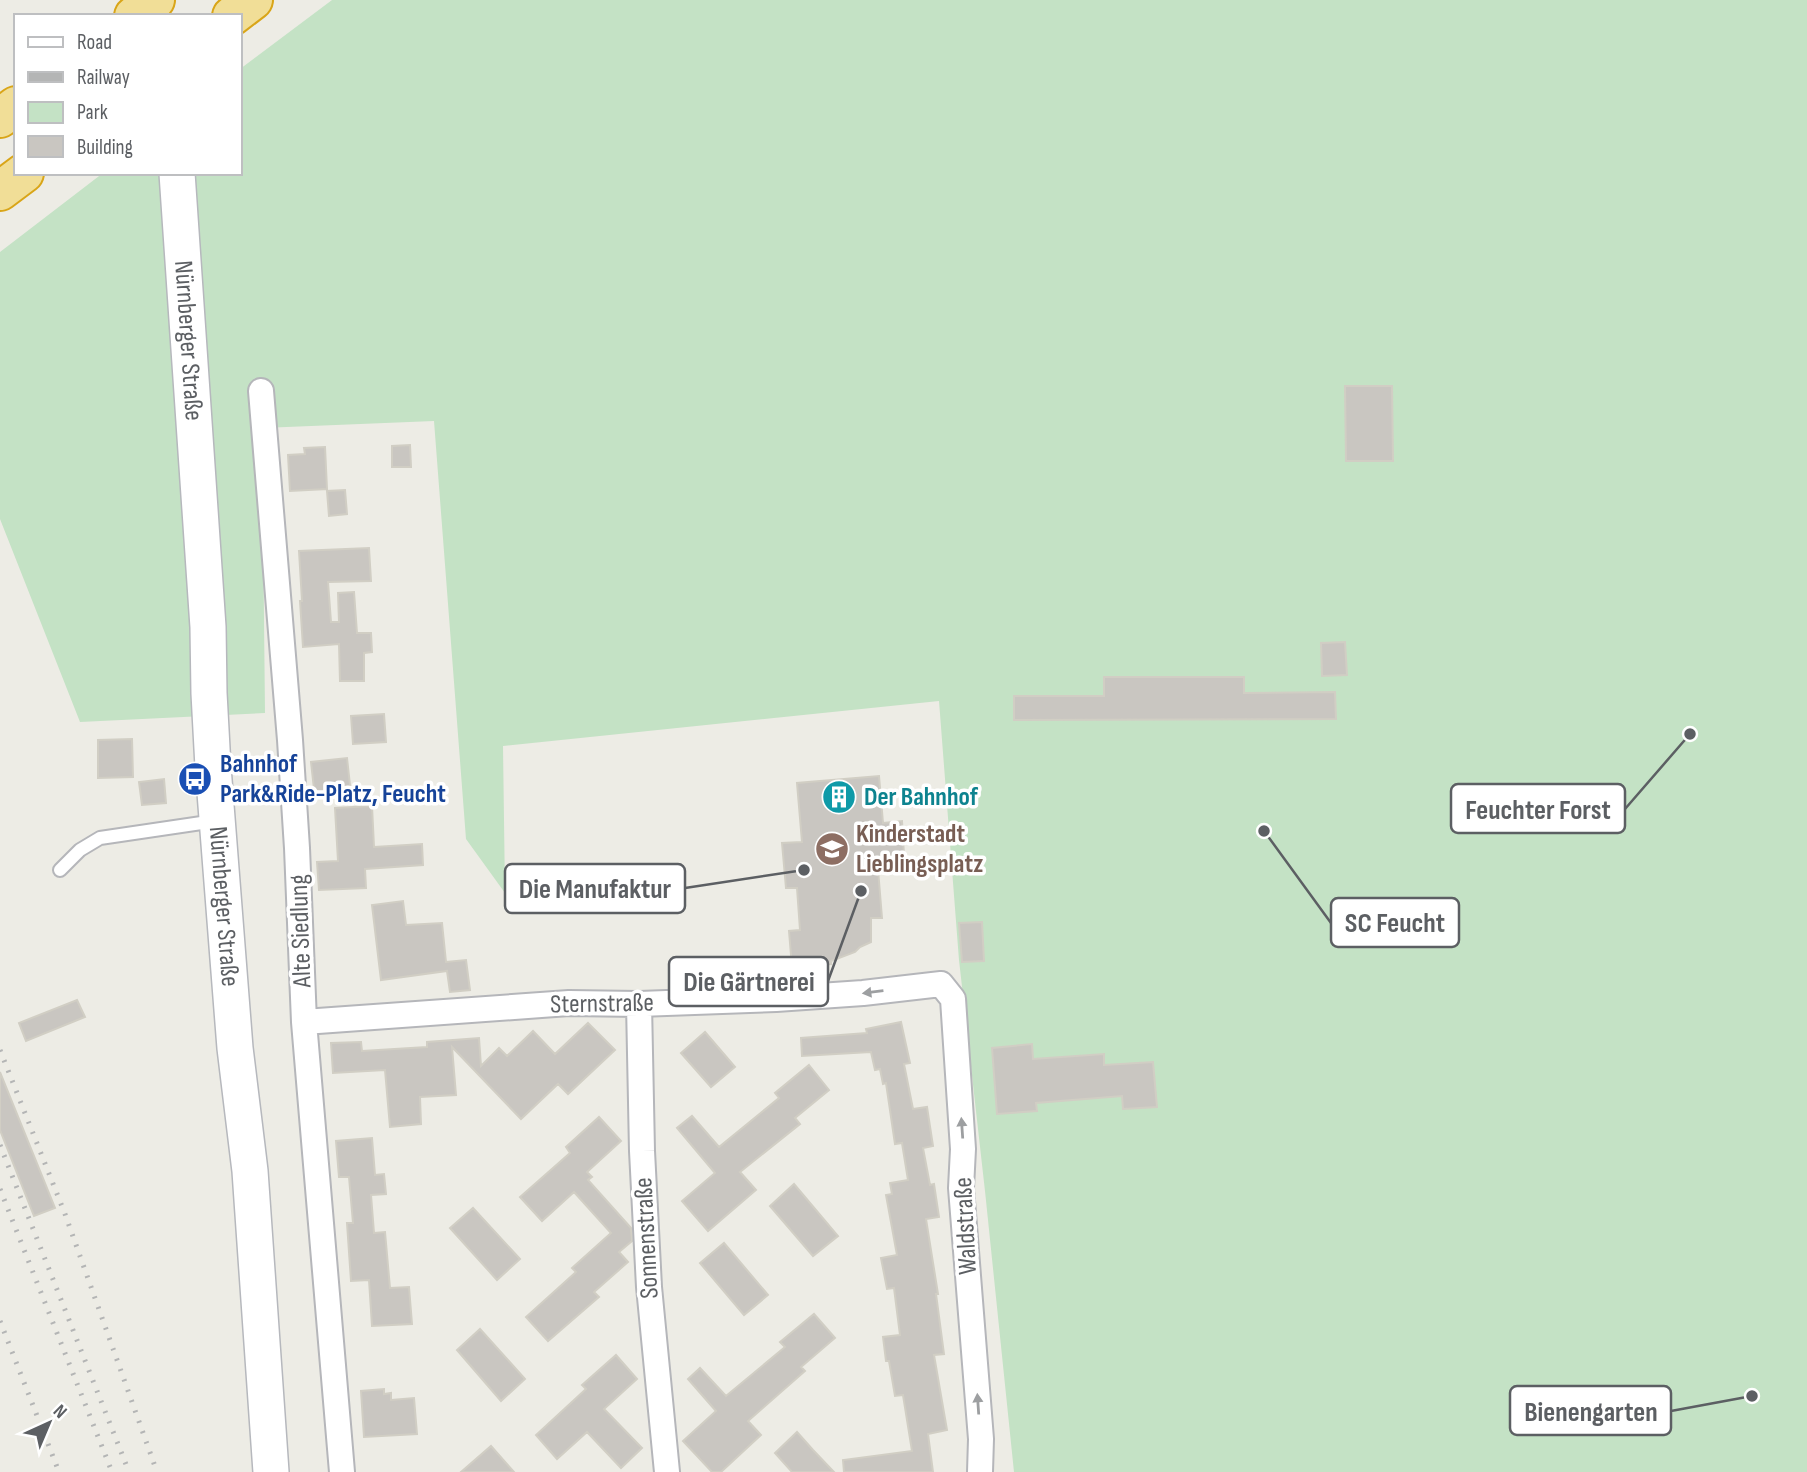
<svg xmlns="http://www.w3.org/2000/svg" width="1807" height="1472" viewBox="0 0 1807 1472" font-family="'Sofia Sans Condensed',sans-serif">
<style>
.green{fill:#c4e2c5}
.building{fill:#c9c6c1;stroke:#d1cec4;stroke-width:2}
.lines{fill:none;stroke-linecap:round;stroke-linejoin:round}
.lane-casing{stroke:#b5b6ba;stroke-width:16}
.street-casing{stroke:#b5b6ba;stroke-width:28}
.secondary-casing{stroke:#b6b8bd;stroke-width:38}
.highway-casing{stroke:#d9a518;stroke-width:42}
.lane{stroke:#fff;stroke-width:12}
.street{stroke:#fff;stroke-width:24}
.secondary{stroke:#fff;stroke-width:35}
.highway{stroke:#f1de97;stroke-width:38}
.rail{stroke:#b4b5b5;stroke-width:5;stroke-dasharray:2 9;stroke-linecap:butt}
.oneway{fill:#9d9fa1}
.labels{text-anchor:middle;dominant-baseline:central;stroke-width:7;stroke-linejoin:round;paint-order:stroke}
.street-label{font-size:26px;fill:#5c5f63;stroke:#fff}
.transit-label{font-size:26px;font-weight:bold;fill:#164399;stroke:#fff;text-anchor:start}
.culture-label{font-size:26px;font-weight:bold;fill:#0d838f;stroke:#fff;text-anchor:start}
.education-label{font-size:26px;font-weight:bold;fill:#785e54;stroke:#fff;text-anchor:start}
.leader{fill:none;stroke:#5c5f63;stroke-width:2.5}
.callout-dot{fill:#5c5f63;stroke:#fff;stroke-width:2.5}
.callout{fill:#fff;stroke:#5c5f63;stroke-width:2.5}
.callout-label{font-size:28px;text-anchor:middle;font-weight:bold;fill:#5c5f63}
</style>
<rect width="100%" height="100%" fill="#edece5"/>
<path class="green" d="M 332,0 L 1807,0 L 1807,1472 L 1014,1472 L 985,1191 L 959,960 L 939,701 L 503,746 L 505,893 L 466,839 L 434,421 L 262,428 L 265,713 L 80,722 L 0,519 L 0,252 L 103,173 L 240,173 L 240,69 Z"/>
<path class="building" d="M 1345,386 L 1392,386 L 1393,461 L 1346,461 Z
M 410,445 L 411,467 L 392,467 L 392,446 Z
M 325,447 L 327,489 L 290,491 L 288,455 L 305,454 L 304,448 Z
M 345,490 L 347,514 L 329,516 L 327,491 Z
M 369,548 L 371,581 L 328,582 L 331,622 L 339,622 L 338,593 L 354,592 L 357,633 L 371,633 L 372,652 L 364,653 L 364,681 L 340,681 L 339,644 L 303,647 L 300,601 L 302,601 L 299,551 Z
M 1345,642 L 1347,675 L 1322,676 L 1321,643 Z
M 1104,677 L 1244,677 L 1244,693 L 1335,692 L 1336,719 L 1014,720 L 1014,696 L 1104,696 Z
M 384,714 L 386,742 L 353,744 L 351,716 Z
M 132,739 L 133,777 L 98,778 L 98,740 Z
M 347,758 L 351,794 L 315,798 L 311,762 Z
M 879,776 L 883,823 L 902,821 L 904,855 L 877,857 L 882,918 L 871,918 L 871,942 L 860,947 L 855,952 L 831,961 L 831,964 L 792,967 L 789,931 L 800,930 L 797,888 L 786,888 L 782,843 L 802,842 L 797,783 Z
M 164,779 L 166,803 L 142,805 L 139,782 Z
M 372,806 L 374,847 L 422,844 L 423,865 L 365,869 L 366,888 L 319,890 L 317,862 L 338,861 L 335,808 Z
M 403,901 L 406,925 L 442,923 L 446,962 L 466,960 L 470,990 L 450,992 L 447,971 L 381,980 L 372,905 Z
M 982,922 L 984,961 L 962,962 L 959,923 Z
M 77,1000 L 85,1017 L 26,1041 L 19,1023 Z
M 901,1022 L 910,1063 L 904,1064 L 913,1109 L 927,1107 L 933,1146 L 923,1148 L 930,1185 L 934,1184 L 939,1217 L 926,1219 L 938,1294 L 936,1294 L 944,1354 L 934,1355 L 947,1430 L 928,1434 L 933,1472 L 844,1472 L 843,1460 L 912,1451 L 903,1395 L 895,1396 L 889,1361 L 886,1361 L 883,1337 L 900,1335 L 894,1288 L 887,1289 L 881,1258 L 897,1255 L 886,1195 L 892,1194 L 890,1183 L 908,1180 L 902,1143 L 895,1144 L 886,1083 L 883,1084 L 880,1069 L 875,1070 L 871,1052 L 802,1056 L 801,1038 L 867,1033 L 866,1029 Z
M 588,1023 L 615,1050 L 568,1094 L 558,1084 L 521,1119 L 452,1047 L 456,1095 L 420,1097 L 421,1124 L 390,1127 L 385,1070 L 333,1073 L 331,1043 L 361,1042 L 362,1051 L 427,1047 L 427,1042 L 479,1038 L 481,1066 L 499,1048 L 507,1056 L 533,1031 L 555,1054 Z
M 705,1032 L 735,1067 L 711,1087 L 681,1053 Z
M 1032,1044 L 1033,1059 L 1104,1054 L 1104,1065 L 1153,1062 L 1157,1107 L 1123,1109 L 1122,1096 L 1036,1103 L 1037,1111 L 997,1114 L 992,1048 Z
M 809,1065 L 829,1090 L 795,1118 L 800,1124 L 740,1172 L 756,1190 L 708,1231 L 682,1201 L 715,1173 L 677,1128 L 692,1116 L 719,1147 L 779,1098 L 775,1093 Z
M 0,1072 L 55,1208 L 34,1216 L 0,1130 Z
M 599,1117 L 621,1141 L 587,1172 L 592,1177 L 588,1180 L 631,1228 L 632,1241 L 619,1252 L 628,1262 L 594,1292 L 599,1297 L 548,1341 L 526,1317 L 576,1272 L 572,1268 L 611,1233 L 574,1192 L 542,1221 L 520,1197 L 570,1153 L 566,1147 Z
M 372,1138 L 375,1175 L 384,1174 L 386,1194 L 371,1195 L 374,1233 L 385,1232 L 390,1288 L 409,1287 L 412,1324 L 372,1326 L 369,1280 L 351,1281 L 347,1223 L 353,1223 L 349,1177 L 339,1177 L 336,1141 Z
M 794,1184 L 838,1236 L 813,1256 L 770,1206 Z
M 473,1208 L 520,1259 L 497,1280 L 450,1228 Z
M 724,1243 L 768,1295 L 744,1315 L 700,1263 Z
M 814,1314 L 835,1338 L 801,1367 L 805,1371 L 748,1421 L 761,1435 L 721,1472 L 712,1472 L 683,1441 L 716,1411 L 688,1379 L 700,1368 L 726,1396 L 785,1347 L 780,1342 Z
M 480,1329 L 525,1379 L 501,1401 L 457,1350 Z
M 616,1355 L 637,1379 L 604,1409 L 642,1448 L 621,1468 L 587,1432 L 557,1459 L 536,1435 L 586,1389 L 582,1385 Z
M 384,1389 L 384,1394 L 391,1393 L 391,1400 L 414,1398 L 417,1434 L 364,1437 L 361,1391 Z
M 797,1432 L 813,1450 L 834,1472 L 792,1472 L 775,1453 Z
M 491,1446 L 514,1472 L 461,1472 Z"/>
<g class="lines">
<g class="lane-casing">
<path id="lane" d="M 60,870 L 80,850 L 100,838 L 215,821"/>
</g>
<g class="street-casing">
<path id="street" d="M 261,391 L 290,740 L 297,848 L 304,1022 L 342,1472
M 639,1004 L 642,1151 L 649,1287 L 667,1472
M 304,1022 L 569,1003 L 639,1004 L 776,999 L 863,993 L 941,984 L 953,999 L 963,1149 L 961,1188 L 981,1439 L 980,1472"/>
</g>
<g class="secondary-casing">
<g id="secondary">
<path id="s1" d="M 177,173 L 208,627 L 209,693 L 213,767 L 235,1048 L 250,1171 L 271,1472"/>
</g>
</g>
<g class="highway-casing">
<path id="highway" d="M 134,16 L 155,0
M 232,16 L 253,0
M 0,118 L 16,106
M 0,191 L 24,173"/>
</g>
<use href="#lane" class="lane"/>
<use href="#street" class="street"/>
<use href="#secondary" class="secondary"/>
<use href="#highway" class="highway"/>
<path class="rail" d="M 0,1050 L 65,1214 L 157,1472
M 0,1145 L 129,1472
M 0,1189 L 112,1472
M 0,1321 L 59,1472"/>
</g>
<defs><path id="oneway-solid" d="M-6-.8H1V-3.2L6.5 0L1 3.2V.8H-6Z" transform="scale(1.75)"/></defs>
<g class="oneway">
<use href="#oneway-solid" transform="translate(873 992) rotate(173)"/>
<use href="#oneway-solid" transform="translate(962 1128) rotate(-94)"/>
<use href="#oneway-solid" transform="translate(978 1404) rotate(-94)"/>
</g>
<defs>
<g id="bus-disc" transform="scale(1.75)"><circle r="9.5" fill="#1a4fb4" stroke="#fff"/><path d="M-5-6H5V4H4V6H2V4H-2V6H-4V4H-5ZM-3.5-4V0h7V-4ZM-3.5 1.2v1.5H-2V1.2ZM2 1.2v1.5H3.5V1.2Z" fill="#fff"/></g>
<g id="building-disc" transform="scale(1.75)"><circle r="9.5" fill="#0f9aa8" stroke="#fff"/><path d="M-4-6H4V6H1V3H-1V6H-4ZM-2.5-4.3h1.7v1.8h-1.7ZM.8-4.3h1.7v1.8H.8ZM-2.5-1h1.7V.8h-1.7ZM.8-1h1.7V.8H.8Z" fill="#fff"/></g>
<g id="school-disc" transform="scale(1.75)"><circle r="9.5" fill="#8d6e63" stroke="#fff"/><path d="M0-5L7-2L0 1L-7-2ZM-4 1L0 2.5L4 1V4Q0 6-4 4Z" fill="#fff"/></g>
</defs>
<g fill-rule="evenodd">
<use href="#bus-disc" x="195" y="779"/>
<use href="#building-disc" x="839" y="797"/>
<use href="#school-disc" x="832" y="849"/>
</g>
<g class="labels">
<g class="street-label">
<text stroke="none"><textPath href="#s1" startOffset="168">Nürnberger Straße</textPath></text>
<text stroke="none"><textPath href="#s1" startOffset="735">Nürnberger Straße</textPath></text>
<text transform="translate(301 931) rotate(-92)">Alte Siedlung</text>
<text transform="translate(602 1004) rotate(-1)">Sternstraße</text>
<text transform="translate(966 1226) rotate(-93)">Waldstraße</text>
<text transform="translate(647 1238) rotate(-93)">Sonnenstraße</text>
</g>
<g class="transit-label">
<text x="220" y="764">Bahnhof<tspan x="220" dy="30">Park&amp;Ride-Platz, Feucht</tspan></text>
</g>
<g class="culture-label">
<text x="864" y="797">Der Bahnhof</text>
</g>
<g class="education-label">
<text x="856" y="834">Kinderstadt<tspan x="856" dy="30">Lieblingsplatz</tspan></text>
</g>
</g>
<path class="leader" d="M1690 734L1625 809M804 870L685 888M1264 831L1331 923M861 891L828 981M1752 1396L1671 1411"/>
<g class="callout-dot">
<circle cx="1690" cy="734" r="7"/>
<circle cx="804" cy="870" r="7"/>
<circle cx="1264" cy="831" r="7"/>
<circle cx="861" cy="891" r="7"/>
<circle cx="1752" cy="1396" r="7"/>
</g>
<g class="callout">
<rect x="1451" y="784" width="174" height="49" rx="7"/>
<rect x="505" y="864" width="180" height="49" rx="7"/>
<rect x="1331" y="898" width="128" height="49" rx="7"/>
<rect x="669" y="957" width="159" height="49" rx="7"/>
<rect x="1510" y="1386" width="161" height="49" rx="7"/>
</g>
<g class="callout-label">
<text x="1538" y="819">Feuchter Forst</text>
<text x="595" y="898">Die Manufaktur</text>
<text x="1395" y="932">SC Feucht</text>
<text x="749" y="991">Die Gärtnerei</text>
<text x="1591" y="1421">Bienengarten</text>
</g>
<rect x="14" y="14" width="228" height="161" fill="#ffffff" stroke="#bebfc1" stroke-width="2"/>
<rect x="28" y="37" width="35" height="10" fill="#ffffff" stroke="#bebfc1" stroke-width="2"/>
<text x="77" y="49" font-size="21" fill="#5c5f63">Road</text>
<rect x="28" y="72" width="35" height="10" fill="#b4b5b5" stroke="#bebfc1" stroke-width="2"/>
<text x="77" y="84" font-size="21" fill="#5c5f63">Railway</text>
<rect x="28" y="102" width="35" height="21" fill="#c4e2c5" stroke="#bebfc1" stroke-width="2"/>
<text x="77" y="119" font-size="21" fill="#5c5f63">Park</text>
<rect x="28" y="136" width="35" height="21" fill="#c9c6c1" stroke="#bebfc1" stroke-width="2"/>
<text x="77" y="154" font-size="21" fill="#5c5f63">Building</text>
<g transform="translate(49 1423) rotate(44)" stroke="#ffffff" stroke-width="5" paint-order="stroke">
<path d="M0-5L12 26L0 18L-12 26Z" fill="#5c5f63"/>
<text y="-10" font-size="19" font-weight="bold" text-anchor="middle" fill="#5c5f63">N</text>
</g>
</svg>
